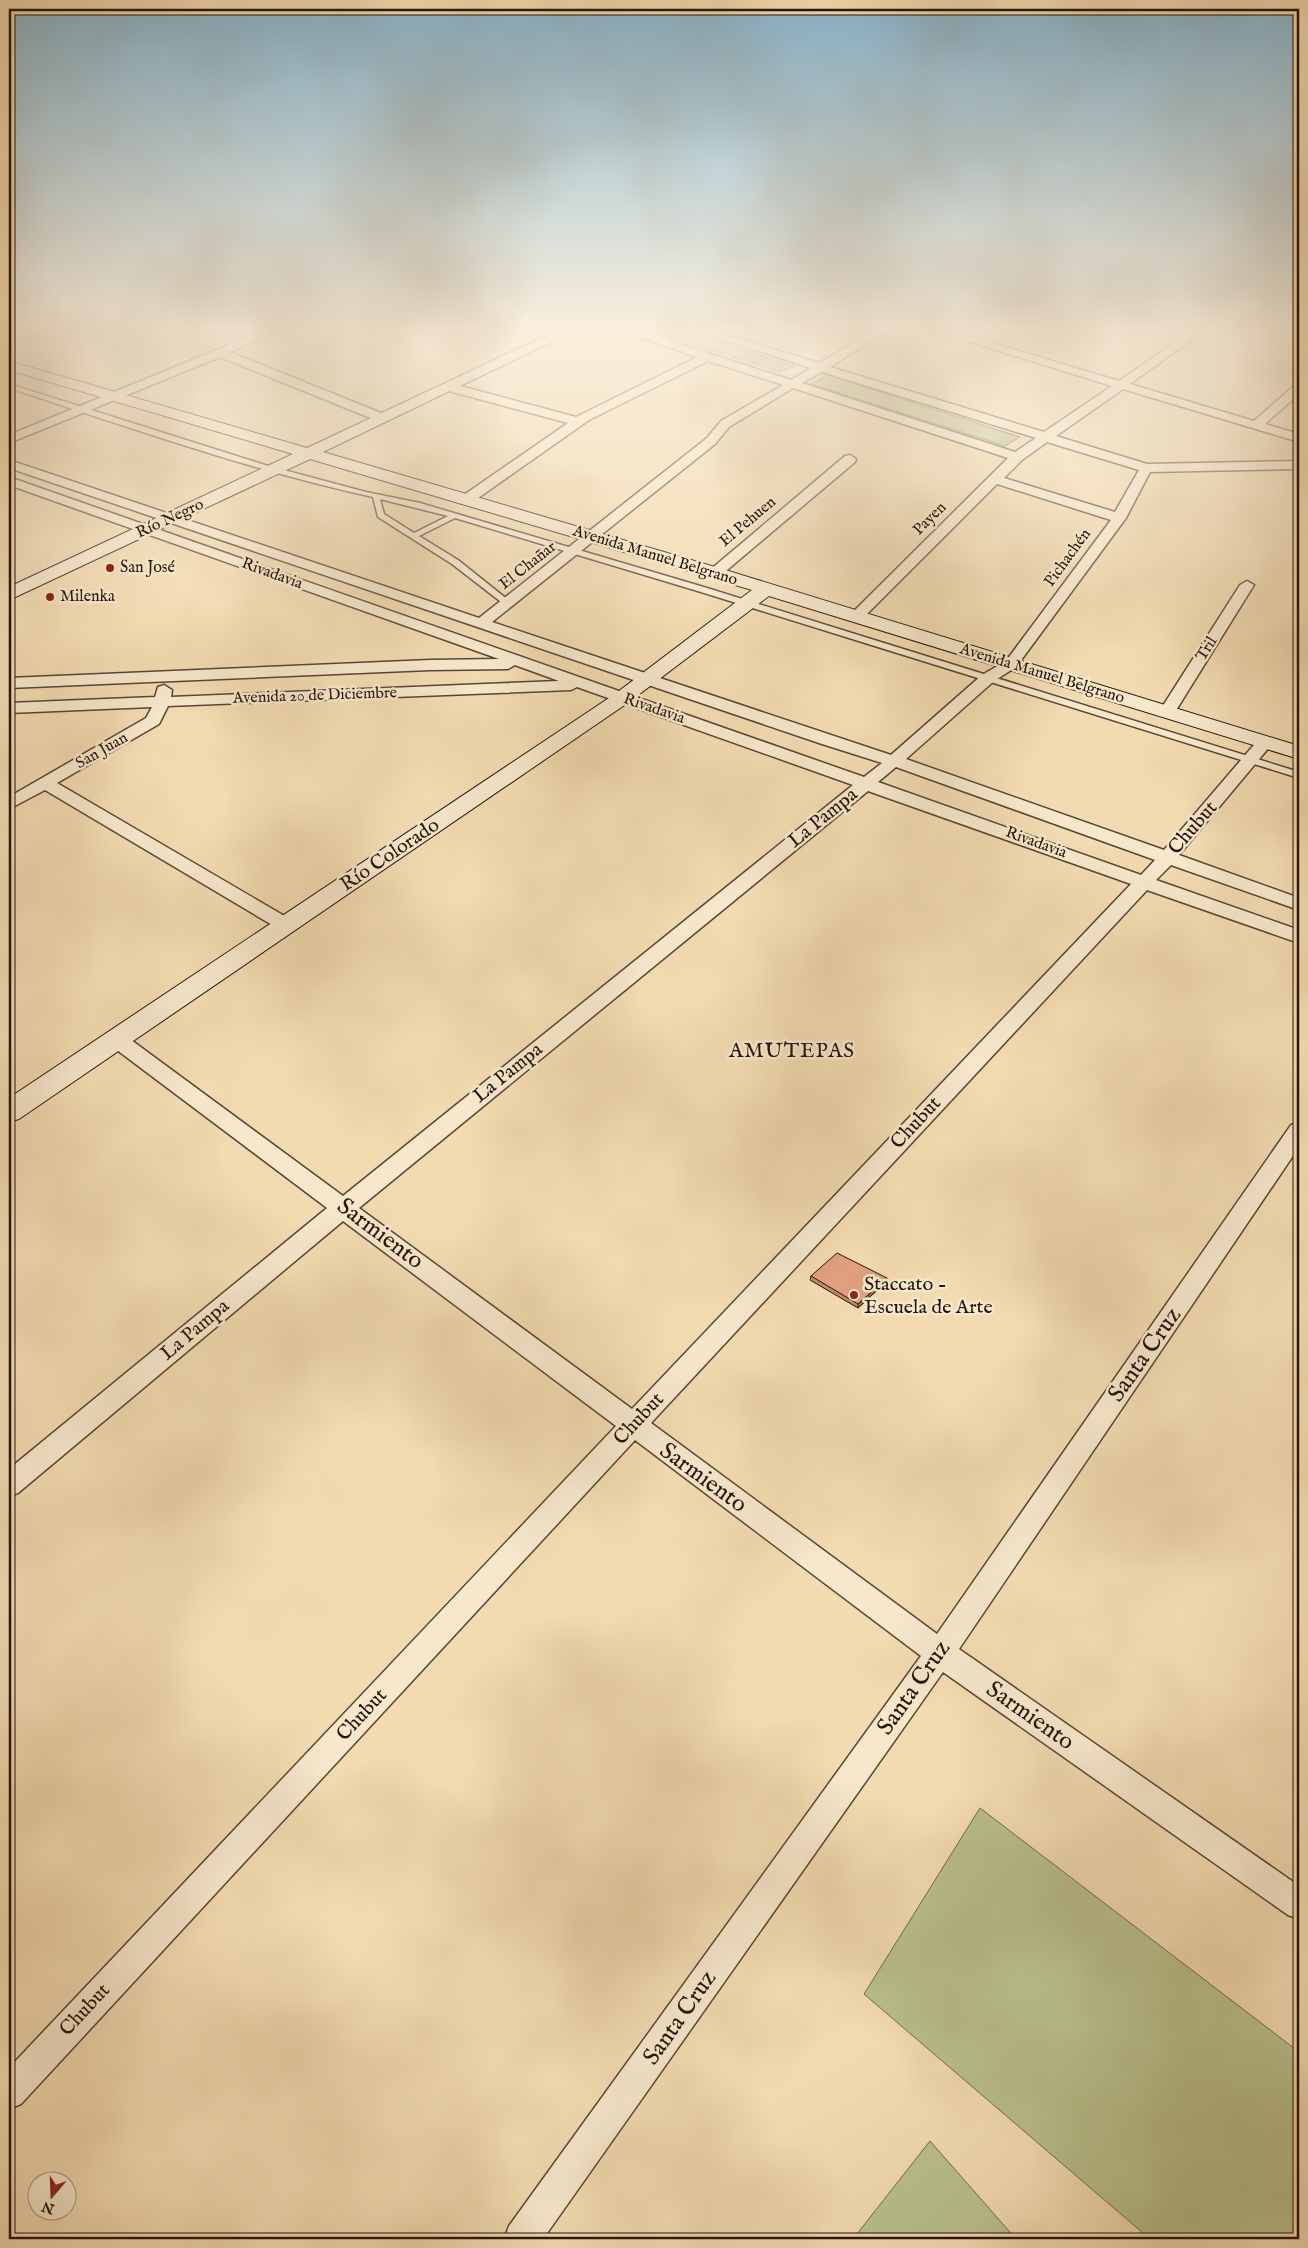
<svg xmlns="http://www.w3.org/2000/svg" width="1308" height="2248" viewBox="0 0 1308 2248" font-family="'IM FELL English',serif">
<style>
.green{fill:#b9c18d;stroke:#6f6a4c}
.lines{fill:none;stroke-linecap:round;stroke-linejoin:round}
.lane-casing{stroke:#584634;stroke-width:3}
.street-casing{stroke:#584634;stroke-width:3}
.secondary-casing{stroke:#25140b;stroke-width:2}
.lane{fill:#f7e8cc;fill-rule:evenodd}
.street{fill:#f7e8cc;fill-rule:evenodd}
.secondary{fill:#f7e8cc;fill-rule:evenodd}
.wall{fill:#c28a6d;stroke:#25140b}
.shaded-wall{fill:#9e7059;stroke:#25140b}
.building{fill:#e1a07f;stroke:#25140b}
.poi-dot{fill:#8f2418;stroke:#f7e8cc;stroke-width:2}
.labels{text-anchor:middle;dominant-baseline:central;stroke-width:5;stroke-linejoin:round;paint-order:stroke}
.far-street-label{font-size:16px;fill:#25140b;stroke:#f7e8cc}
.far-poi-label{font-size:16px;fill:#25140b;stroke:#f7e8cc;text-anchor:start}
.street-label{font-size:20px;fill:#25140b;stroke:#f7e8cc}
.poi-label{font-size:20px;fill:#25140b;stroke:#f7e8cc;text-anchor:start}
.neighbourhood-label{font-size:21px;letter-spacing:1px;fill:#25140b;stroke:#f7e8cc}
.near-street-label{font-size:24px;fill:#25140b;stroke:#f7e8cc}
</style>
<rect width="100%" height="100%" fill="#f3dbb1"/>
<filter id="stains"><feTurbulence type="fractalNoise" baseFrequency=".004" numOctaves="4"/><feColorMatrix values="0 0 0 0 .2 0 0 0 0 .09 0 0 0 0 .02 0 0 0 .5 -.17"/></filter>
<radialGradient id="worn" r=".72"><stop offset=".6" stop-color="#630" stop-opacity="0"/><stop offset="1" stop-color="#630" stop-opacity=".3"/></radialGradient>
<path class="green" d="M 674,328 L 794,366 L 780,372 L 662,334 Z
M 827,375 L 1020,437 L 1005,446 L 811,384 Z
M 980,1808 L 1299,2052 L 1299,2239 L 1150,2239 L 864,1994 Z
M 930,2141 L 1016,2239 L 853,2239 Z"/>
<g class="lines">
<g class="lane-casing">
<path id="lane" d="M 9,384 L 265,465 L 366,492 L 420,503 L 707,588 L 1299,772 L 1299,778 L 701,592 L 455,518 L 419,536 L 458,560 L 512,603 L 505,605 L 452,564 L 378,517 L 373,497 C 249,470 129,427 9,388 ZM 380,499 L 448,516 L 414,533 L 384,514 Z"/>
</g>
<g class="street-casing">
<path id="street" d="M 30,328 L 46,328 L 9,343 L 9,336 Z
M 270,328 L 285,328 L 230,352 L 386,415 L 388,418 L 386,421 L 378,421 L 220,357 L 9,443 L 9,435 Z
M 614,328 L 631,328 L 791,380 L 811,368 L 688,328 L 705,328 L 819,363 L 879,328 L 892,328 L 830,367 L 1044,432 L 1112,386 L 925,328 L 943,328 L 1119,381 L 1184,336 L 1166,328 L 1192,331 L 1195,328 L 1208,328 L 1130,384 L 1254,421 L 1295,385 L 1299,384 L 1299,394 L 1265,424 L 1299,434 L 1299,442 L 1123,389 L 1056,436 L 1147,464 L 1299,461 L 1299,469 L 1150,472 L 1126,518 L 1016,667 L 994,681 L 906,759 L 1164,850 L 1259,739 L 1271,739 L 1273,742 L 1271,745 L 1179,855 L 1299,898 L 1299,910 L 1171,865 L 1156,880 L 1299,930 L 1299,943 L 1147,890 L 651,1423 L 937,1634 L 1291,1125 L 1299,1123 L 1299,1147 L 959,1649 L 1299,1886 L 1299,1919 L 1288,1915 L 943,1672 L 543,2239 L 504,2239 L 509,2226 L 921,1656 L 635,1440 L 21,2104 L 9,2109 L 9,2068 L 616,1426 L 343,1221 L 18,1493 L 9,1497 L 9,1469 L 327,1208 L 109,1044 L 106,1039 L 109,1034 L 116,1032 L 123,1034 L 343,1196 L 853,785 L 577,687 L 571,690 L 168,706 L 159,724 L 57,783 L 293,921 L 295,925 L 293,929 L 286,931 L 279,929 L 45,790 L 9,809 L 9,797 L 146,718 L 152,707 L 9,713 L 9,703 L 155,697 L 158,687 L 164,685 L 172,690 L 171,697 L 559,681 L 515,665 L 508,669 L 430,670 L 9,688 L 9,678 L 430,660 L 499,659 L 9,485 L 9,477 L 864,777 L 882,763 L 822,744 L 9,468 L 9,460 L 479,618 L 707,438 L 721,421 L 783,385 L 708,361 L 589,420 L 471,503 L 461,503 L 459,500 L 461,497 L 568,423 L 445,390 L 445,384 L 453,384 L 576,417 L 697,357 ZM 822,372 L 1036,438 L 1015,452 L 802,383 ZM 793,388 L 1008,458 L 851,614 L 849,617 L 851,620 L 861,620 L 997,484 L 1111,520 L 1006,661 L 982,675 L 891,755 L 492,622 L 715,444 L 729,427 ZM 1047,442 L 1139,470 L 1115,512 L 1004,478 L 1022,460 ZM 896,767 L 1155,860 L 1141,875 L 878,782 ZM 868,791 L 1131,884 L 632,1409 L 359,1208 Z
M 850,455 L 856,459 L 855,462 L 720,576 L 710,576 L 708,573 L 710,570 L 845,456 Z
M 1247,581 L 1254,585 L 1175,712 L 1173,715 L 1161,715 L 1159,712 L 1240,585 Z"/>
</g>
<g class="secondary-casing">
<path id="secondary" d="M 562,328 L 581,328 L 323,452 L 722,569 L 1299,746 L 1299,759 L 769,596 L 629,702 L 19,1119 L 9,1122 L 9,1098 L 615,694 L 752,590 L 310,459 L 9,600 L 9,587 L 293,454 L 9,370 L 9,361 L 307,448 Z"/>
</g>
<use href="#lane" class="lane"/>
<use href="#street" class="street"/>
<use href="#secondary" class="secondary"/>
</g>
<path class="wall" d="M 811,1276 L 886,1282 L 858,1308 L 810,1280 Z"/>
<path class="shaded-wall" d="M 887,1278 L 886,1282 L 858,1308 L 858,1304 Z"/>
<path class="building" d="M 837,1253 L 887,1278 L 858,1304 L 811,1276 Z"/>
<linearGradient id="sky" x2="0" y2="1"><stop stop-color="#89b7d0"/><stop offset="0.51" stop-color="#faefdc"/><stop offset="1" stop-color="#faefdc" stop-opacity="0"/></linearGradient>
<rect width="1308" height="643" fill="url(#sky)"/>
<g class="poi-dot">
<circle cx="110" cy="568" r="5"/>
<circle cx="50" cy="597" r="5"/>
<circle cx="854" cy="1295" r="5"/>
</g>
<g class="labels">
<g class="far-street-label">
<text transform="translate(170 519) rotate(-25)">Río Negro</text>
<text transform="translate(930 519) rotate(-45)">Payen</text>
<text transform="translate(748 522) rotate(-40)">El Pehuen</text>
<text transform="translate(655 556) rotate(17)">Avenida Manuel Belgrano</text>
<text transform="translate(1068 558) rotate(-54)">Pichachén</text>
<text transform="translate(528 566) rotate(-38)">El Chañar</text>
<text transform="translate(272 574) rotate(20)">Rivadavia</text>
<text transform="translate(1207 649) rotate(-58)">Tril</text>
<text transform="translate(1042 674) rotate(17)">Avenida Manuel Belgrano</text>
<text transform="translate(315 696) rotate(-2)">Avenida 20 de Diciembre</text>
<text transform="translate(654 709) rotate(19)">Rivadavia</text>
<text transform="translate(102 751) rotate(-30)">San Juan</text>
<text transform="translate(1036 843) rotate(20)">Rivadavia</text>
</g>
<g class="far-poi-label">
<text x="120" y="568">San José</text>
<text x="60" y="597">Milenka</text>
</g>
<g class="street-label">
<text transform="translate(823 818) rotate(-39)">La Pampa</text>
<text transform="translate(1193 828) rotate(-49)">Chubut</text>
<text transform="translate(390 855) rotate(-34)">Río Colorado</text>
<text transform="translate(508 1073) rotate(-39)">La Pampa</text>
<text transform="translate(916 1123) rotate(-47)">Chubut</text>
<text transform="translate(195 1330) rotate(-40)">La Pampa</text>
<text transform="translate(639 1419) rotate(-47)">Chubut</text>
<text transform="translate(362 1715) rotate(-47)">Chubut</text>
<text transform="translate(85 2010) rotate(-47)">Chubut</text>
</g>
<g class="poi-label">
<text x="864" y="1284">Staccato -<tspan x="864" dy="23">Escuela de Arte</tspan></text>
</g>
<g class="neighbourhood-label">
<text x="792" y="1051">AMUTEPAS</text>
</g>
<g class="near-street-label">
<text transform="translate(380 1234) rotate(37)">Sarmiento</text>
<text transform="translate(1145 1355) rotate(-55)">Santa Cruz</text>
<text transform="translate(703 1478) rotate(36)">Sarmiento</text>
<text transform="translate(914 1688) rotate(-55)">Santa Cruz</text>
<text transform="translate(1030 1716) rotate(35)">Sarmiento</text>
<text transform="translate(680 2018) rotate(-55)">Santa Cruz</text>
</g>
</g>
<rect width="1308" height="2248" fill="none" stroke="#f3dbb1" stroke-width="30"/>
<rect x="10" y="10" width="1288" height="2228" fill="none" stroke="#25140b" stroke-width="2.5"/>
<rect x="15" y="15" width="1278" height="2218" fill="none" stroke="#25140b"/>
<g transform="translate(52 2196) rotate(199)"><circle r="24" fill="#f7e8cc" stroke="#a3937f"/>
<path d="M0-4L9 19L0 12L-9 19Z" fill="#8f2418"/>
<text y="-8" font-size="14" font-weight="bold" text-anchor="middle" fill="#25140b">N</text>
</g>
<rect width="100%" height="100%" filter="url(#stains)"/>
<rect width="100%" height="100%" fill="url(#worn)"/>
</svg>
